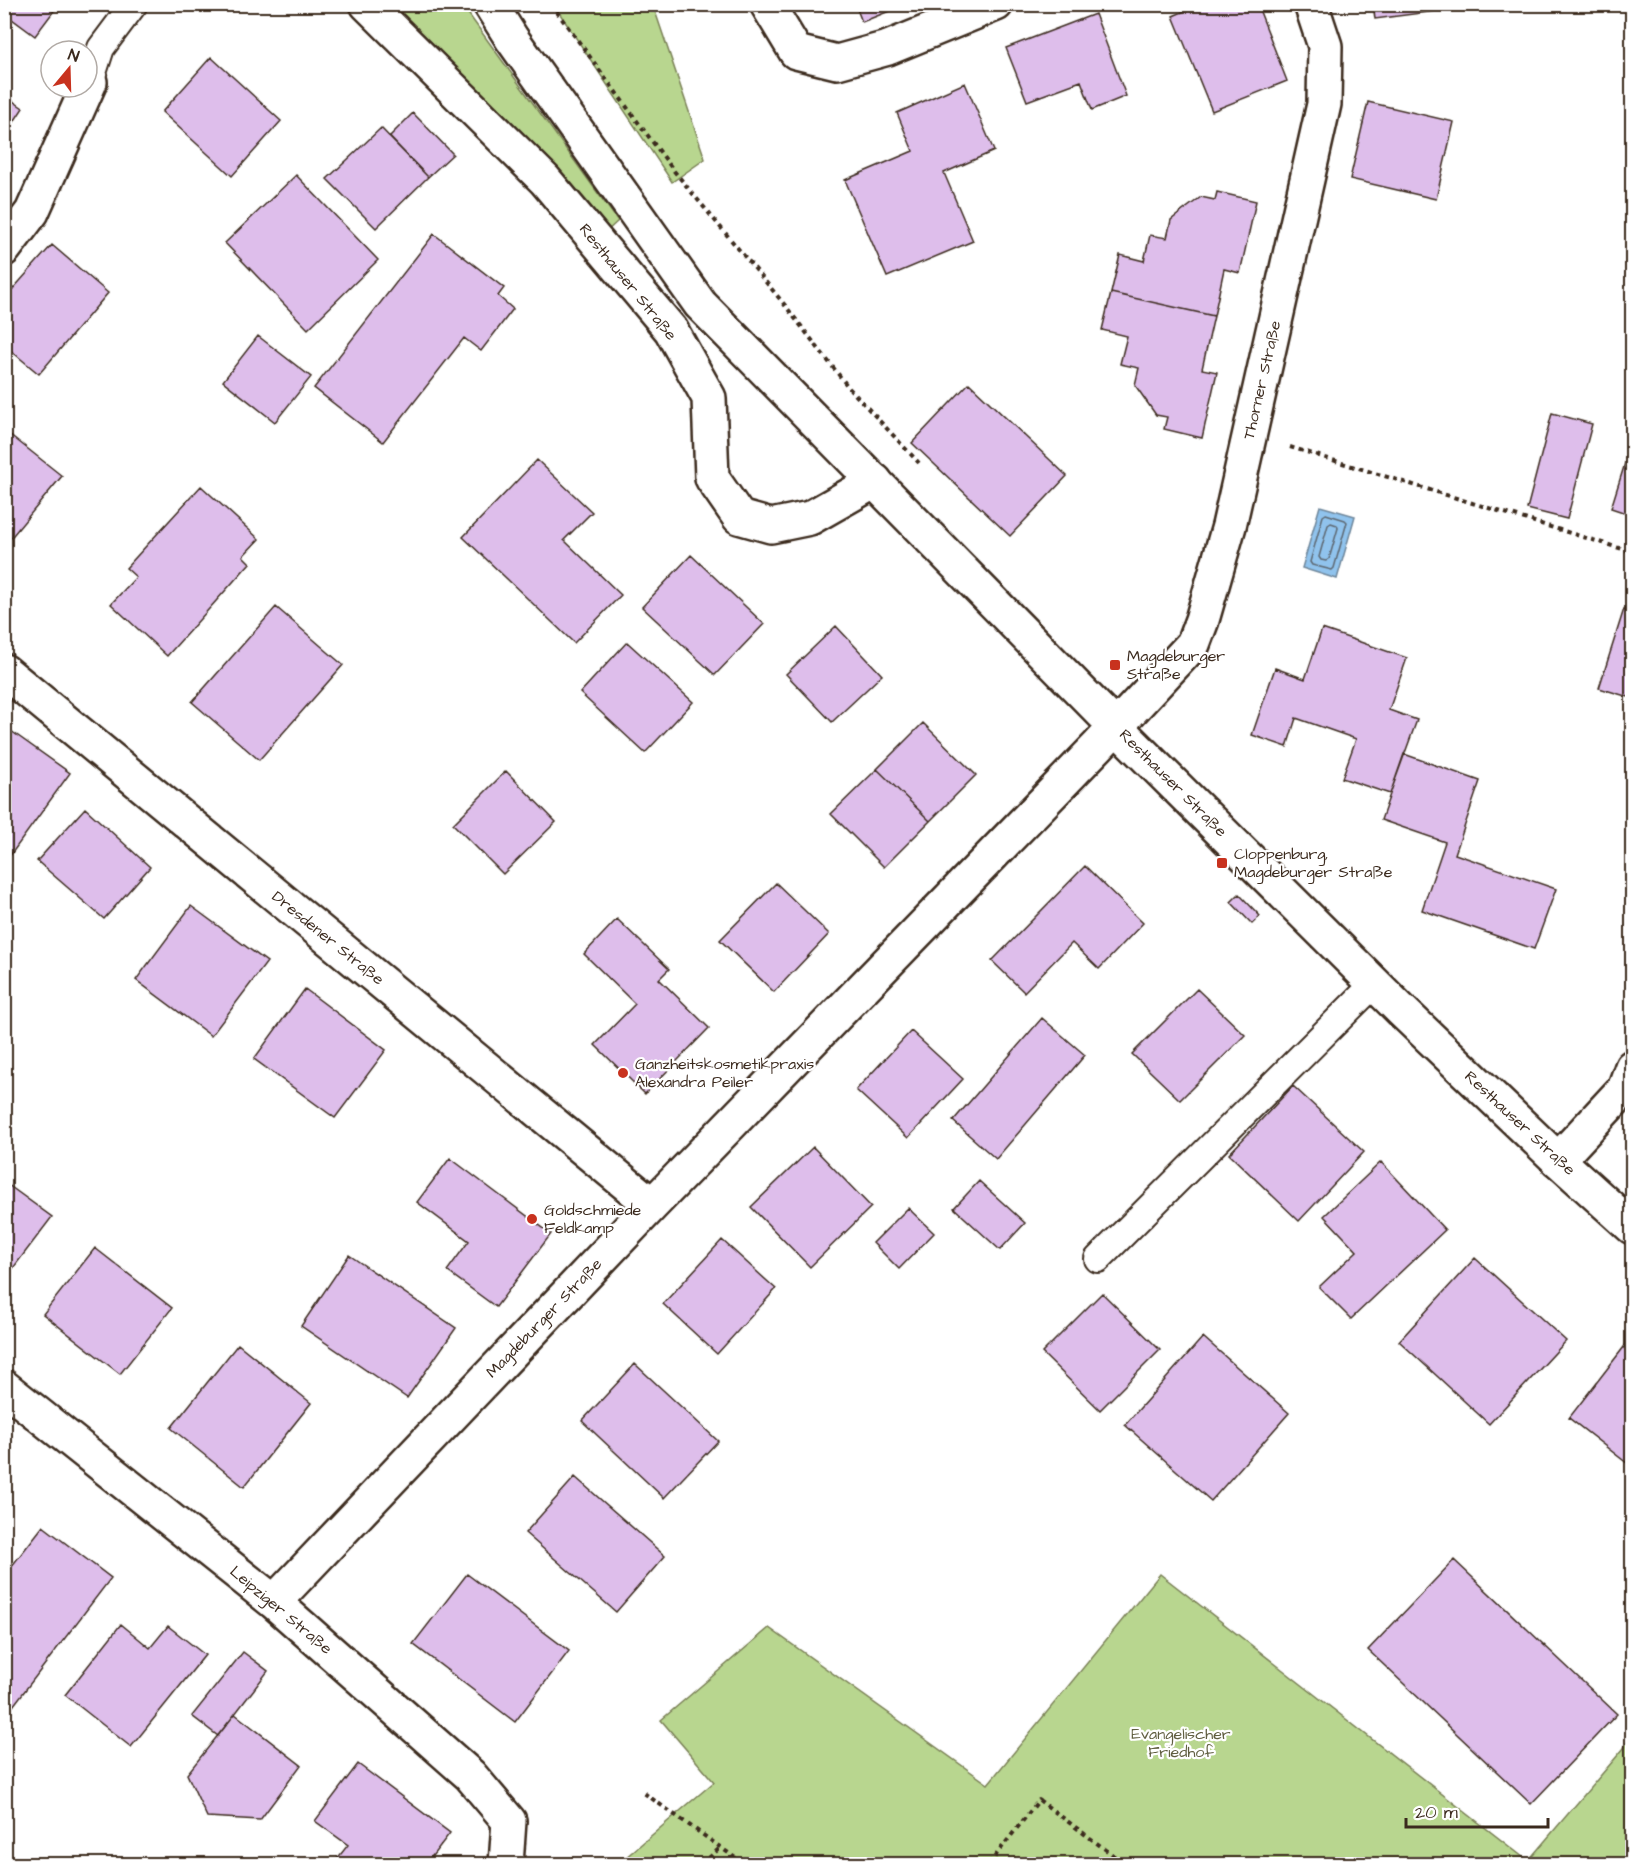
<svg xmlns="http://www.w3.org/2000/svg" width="1637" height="1869" viewBox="0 0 1637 1869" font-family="'Architects Daughter',sans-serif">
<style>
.green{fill:#b8d68f;stroke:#7a8056;stroke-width:1.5}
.water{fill:#90c3ed;stroke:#6e869a;stroke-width:1.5}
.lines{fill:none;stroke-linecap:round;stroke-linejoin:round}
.shore{stroke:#5d6771;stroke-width:1.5}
.building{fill:#debeeb;stroke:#3b2a1e;stroke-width:1.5}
.service-casing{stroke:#3b2a1e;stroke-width:30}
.minor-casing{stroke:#3b2a1e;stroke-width:38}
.tertiary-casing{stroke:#3b2a1e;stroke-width:38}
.path{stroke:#3b2a1e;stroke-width:4;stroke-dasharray:4.5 4.5;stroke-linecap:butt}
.service{stroke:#fff;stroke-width:26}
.minor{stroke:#fff;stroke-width:33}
.tertiary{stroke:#fff;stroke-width:33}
.poi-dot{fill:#c8321e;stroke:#fff;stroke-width:2}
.labels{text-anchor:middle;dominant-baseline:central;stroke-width:4.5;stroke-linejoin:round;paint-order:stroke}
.street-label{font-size:16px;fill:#3b2a1e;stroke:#fff}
.poi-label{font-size:16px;fill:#3b2a1e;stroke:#fff;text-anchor:start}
.park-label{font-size:16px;fill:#605e40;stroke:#fff}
</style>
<rect width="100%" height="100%" fill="#fff"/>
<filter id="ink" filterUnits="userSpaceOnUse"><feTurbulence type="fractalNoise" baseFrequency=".0167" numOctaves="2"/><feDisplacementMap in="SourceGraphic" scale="12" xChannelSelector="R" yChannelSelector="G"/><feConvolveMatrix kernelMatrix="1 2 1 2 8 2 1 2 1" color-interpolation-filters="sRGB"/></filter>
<g filter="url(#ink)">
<path class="green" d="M 385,5 L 462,5 L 618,221 L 592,245 Z
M 554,5 L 653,5 L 705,159 L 672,182 Z
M 1160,1574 L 1528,1861 L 1624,1748 L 1632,1731 L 1632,1864 L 618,1864 L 714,1782 L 661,1720 L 769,1628 L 988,1784 Z"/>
<path class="water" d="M 1320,506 L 1355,516 L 1337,579 L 1302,568 Z"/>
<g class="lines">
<path class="shore" d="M 1326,514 L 1345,520 L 1347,522 L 1334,568 L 1332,570 L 1312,565 L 1310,562 L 1323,516 Z
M 1331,523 L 1337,525 L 1338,528 L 1329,559 L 1326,561 L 1321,560 L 1319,557 L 1328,525 Z"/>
</g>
<path class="building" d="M 4,4 L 59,4 L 35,36 L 4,13 Z
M 855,4 L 907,4 L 862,22 Z
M 1201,4 L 1257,4 L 1287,81 L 1212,111 L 1173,16 Z
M 1373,4 L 1459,4 L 1459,8 L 1375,19 Z
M 1095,14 L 1126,96 L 1092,110 L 1081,81 L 1027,101 L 1006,48 Z
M 211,57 L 281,121 L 232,176 L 162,112 Z
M 965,83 L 994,151 L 944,173 L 973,241 L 887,277 L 845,180 L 913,151 L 897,113 Z
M 4,95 L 23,108 L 4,137 Z
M 1368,102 L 1454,122 L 1436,199 L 1350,179 Z
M 413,113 L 453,154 L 428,177 L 389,137 Z
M 381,128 L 428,177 L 376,228 L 327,179 Z
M 296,175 L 378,260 L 308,329 L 225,243 Z
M 1217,192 L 1256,201 L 1240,273 L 1224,269 L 1214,316 L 1111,293 L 1120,255 L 1144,261 L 1150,235 L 1167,238 L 1171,220 L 1201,197 L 1215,200 Z
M 434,234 L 504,288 L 498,296 L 513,309 L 481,351 L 464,338 L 383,442 L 314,388 Z
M 52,245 L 108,293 L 39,374 L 4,345 L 4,299 Z
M 1111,293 L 1214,316 L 1202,369 L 1217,372 L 1202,438 L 1164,429 L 1167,417 L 1156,415 L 1135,385 L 1139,368 L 1120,364 L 1127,336 L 1102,330 Z
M 258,336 L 311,377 L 275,422 L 223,381 Z
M 969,383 L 1067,476 L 1010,536 L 912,443 Z
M 1552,413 L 1592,424 L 1567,519 L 1527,509 Z
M 4,430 L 62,476 L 4,546 Z
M 1632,441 L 1632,515 L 1611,508 Z
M 537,460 L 592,512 L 564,540 L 621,595 L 574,643 L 463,537 Z
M 201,486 L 259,539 L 243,556 L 250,563 L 167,656 L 111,604 L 136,577 L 126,568 Z
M 691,555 L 764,624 L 715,675 L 642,607 Z
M 276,607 L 343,665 L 259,760 L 192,702 Z
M 1624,609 L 1632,612 L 1632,698 L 1599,688 Z
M 836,626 L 882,675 L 832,722 L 786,674 Z
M 1322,629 L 1407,658 L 1389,710 L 1417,720 L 1390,794 L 1342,778 L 1356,739 L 1296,718 L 1287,747 L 1252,735 L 1275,668 L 1305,679 Z
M 627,642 L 693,702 L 645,753 L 580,693 Z
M 923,723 L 976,775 L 930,821 L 877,769 Z
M 4,726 L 70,773 L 4,864 Z
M 1404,754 L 1480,781 L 1455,854 L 1556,889 L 1534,949 L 1422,910 L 1445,842 L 1381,820 Z
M 877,769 L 930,821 L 884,867 L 831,814 Z
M 506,771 L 556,822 L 503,874 L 453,824 Z
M 85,808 L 150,867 L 104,919 L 37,861 Z
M 1085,866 L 1143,923 L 1099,969 L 1072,943 L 1024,992 L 992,961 Z
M 776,883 L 829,934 L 774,992 L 720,940 Z
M 1239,894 L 1260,916 L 1252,924 L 1231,902 Z
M 191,906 L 267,962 L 211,1036 L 136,980 Z
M 617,919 L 669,969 L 659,979 L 709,1028 L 645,1094 L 595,1045 L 635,1004 L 584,954 Z
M 305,989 L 386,1050 L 335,1118 L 254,1059 Z
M 1197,989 L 1245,1035 L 1180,1100 L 1132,1054 Z
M 1042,1018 L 1085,1055 L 996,1159 L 953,1121 Z
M 911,1031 L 963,1079 L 908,1138 L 856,1090 Z
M 1293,1086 L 1364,1152 L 1299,1221 L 1229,1154 Z
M 813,1147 L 871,1207 L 810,1267 L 751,1207 Z
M 450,1158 L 551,1234 L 496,1307 L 447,1271 L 469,1241 L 417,1202 Z
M 1381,1162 L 1445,1230 L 1351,1319 L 1319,1287 L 1357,1251 L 1324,1216 Z
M 979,1181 L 1025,1223 L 1000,1250 L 954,1208 Z
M 4,1182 L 52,1217 L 4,1280 Z
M 908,1208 L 934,1233 L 899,1269 L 873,1243 Z
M 722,1240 L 776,1289 L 717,1354 L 663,1304 Z
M 95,1248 L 172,1308 L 120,1374 L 43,1314 Z
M 349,1255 L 456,1328 L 407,1398 L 301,1326 Z
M 1475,1258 L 1566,1341 L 1489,1424 L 1399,1341 Z
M 1102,1293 L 1160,1350 L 1100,1410 L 1042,1353 Z
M 1203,1337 L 1289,1413 L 1211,1501 L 1125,1425 Z
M 1631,1338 L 1632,1339 L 1632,1467 L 1569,1418 Z
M 238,1344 L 311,1403 L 244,1487 L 171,1428 Z
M 635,1364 L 718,1441 L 664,1498 L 582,1421 Z
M 575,1477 L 665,1556 L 616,1612 L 525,1533 Z
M 43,1526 L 111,1578 L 10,1710 L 4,1706 L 4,1576 Z
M 1454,1560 L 1617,1714 L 1531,1804 L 1368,1650 Z
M 467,1574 L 569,1651 L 515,1722 L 413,1644 Z
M 121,1624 L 150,1648 L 168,1626 L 205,1655 L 131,1747 L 65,1695 Z
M 243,1652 L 268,1671 L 218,1736 L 192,1716 Z
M 235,1714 L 301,1765 L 260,1820 L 207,1817 L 187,1774 Z
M 358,1764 L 450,1833 L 426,1864 L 333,1864 L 348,1845 L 315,1821 Z"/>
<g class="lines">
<g class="service-casing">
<path id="service" d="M 90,82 L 101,48 L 134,4
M 1098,1259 L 1375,983"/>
</g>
<g class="minor-casing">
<path id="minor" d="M 367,4 L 545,180 L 671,330 L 709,398 L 712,478 L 739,517 L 771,526 L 810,518 L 875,481
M 767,4 L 796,52 L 837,62 L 888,48 L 996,4
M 4,249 L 32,212 L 90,82
M 4,671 L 652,1205
M 1558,1160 L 1624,1089 L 1632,1067
M 4,1387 L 274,1602 L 470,1775 L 509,1821 L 506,1864
M 274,1602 L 652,1205 L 1098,746 L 1193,644 L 1202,620 L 1229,526 L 1324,104 L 1325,46 L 1311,4"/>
</g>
<g class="tertiary-casing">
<path id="tertiary" d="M 490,4 L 512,39 L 700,304 L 1116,727 L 1402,1011 L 1558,1160 L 1632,1227"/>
</g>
<path class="path" d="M 551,4 L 674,171 L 784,304 L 849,388 L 919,463
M 1290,447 L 1632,552
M 644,1793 L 744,1864
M 702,1864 L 720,1848
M 989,1864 L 1039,1800 L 1125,1864"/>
<use href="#service" class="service"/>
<use href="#minor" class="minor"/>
<use href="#tertiary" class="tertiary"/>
</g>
</g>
<g class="poi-dot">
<rect x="1109" y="659" width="12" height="12" rx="3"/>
<rect x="1216" y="857" width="12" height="12" rx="3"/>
<circle cx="623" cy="1073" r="6"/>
<circle cx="532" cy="1219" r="6"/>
</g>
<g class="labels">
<g class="street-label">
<text transform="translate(628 282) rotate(51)">Resthauser Straße</text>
<text transform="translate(1262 380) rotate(-77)">Thorner Straße</text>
<text transform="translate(1173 783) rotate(45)">Resthauser Straße</text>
<text transform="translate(328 938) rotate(39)">Dresdener Straße</text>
<text transform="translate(1520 1123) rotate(43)">Resthauser Straße</text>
<text transform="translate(544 1318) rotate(-46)">Magdeburger Straße</text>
<text transform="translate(281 1610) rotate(40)">Leipziger Straße</text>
</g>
<g class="poi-label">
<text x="1127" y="656">Magdeburger<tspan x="1127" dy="18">Straße</tspan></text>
<text x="1234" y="854">Cloppenburg,<tspan x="1234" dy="18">Magdeburger Straße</tspan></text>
<text x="635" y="1064">Ganzheitskosmetikpraxis<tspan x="635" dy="18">Alexandra Peiler</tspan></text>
<text x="544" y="1210">Goldschmiede<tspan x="544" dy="18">Feldkamp</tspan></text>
</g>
<g class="park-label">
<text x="1181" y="1734">Evangelischer<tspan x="1181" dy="18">Friedhof</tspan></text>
</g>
</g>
<rect width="1637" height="1869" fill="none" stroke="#fff" stroke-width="24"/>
<rect x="12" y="12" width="1613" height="1845" fill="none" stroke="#3b2a1e" stroke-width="2" filter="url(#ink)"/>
<g transform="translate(69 69) rotate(19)"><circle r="28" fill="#ffffff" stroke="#b1aaa5" stroke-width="1.5"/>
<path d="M0-4.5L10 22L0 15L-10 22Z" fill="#c8321e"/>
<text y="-9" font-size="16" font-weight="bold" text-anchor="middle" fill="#3b2a1e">N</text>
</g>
<path d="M1406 1818v9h142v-9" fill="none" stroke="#3b2a1e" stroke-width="3"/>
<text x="1415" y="1818" font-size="18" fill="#3b2a1e" stroke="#ffffff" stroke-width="4.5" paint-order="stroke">20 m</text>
</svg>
